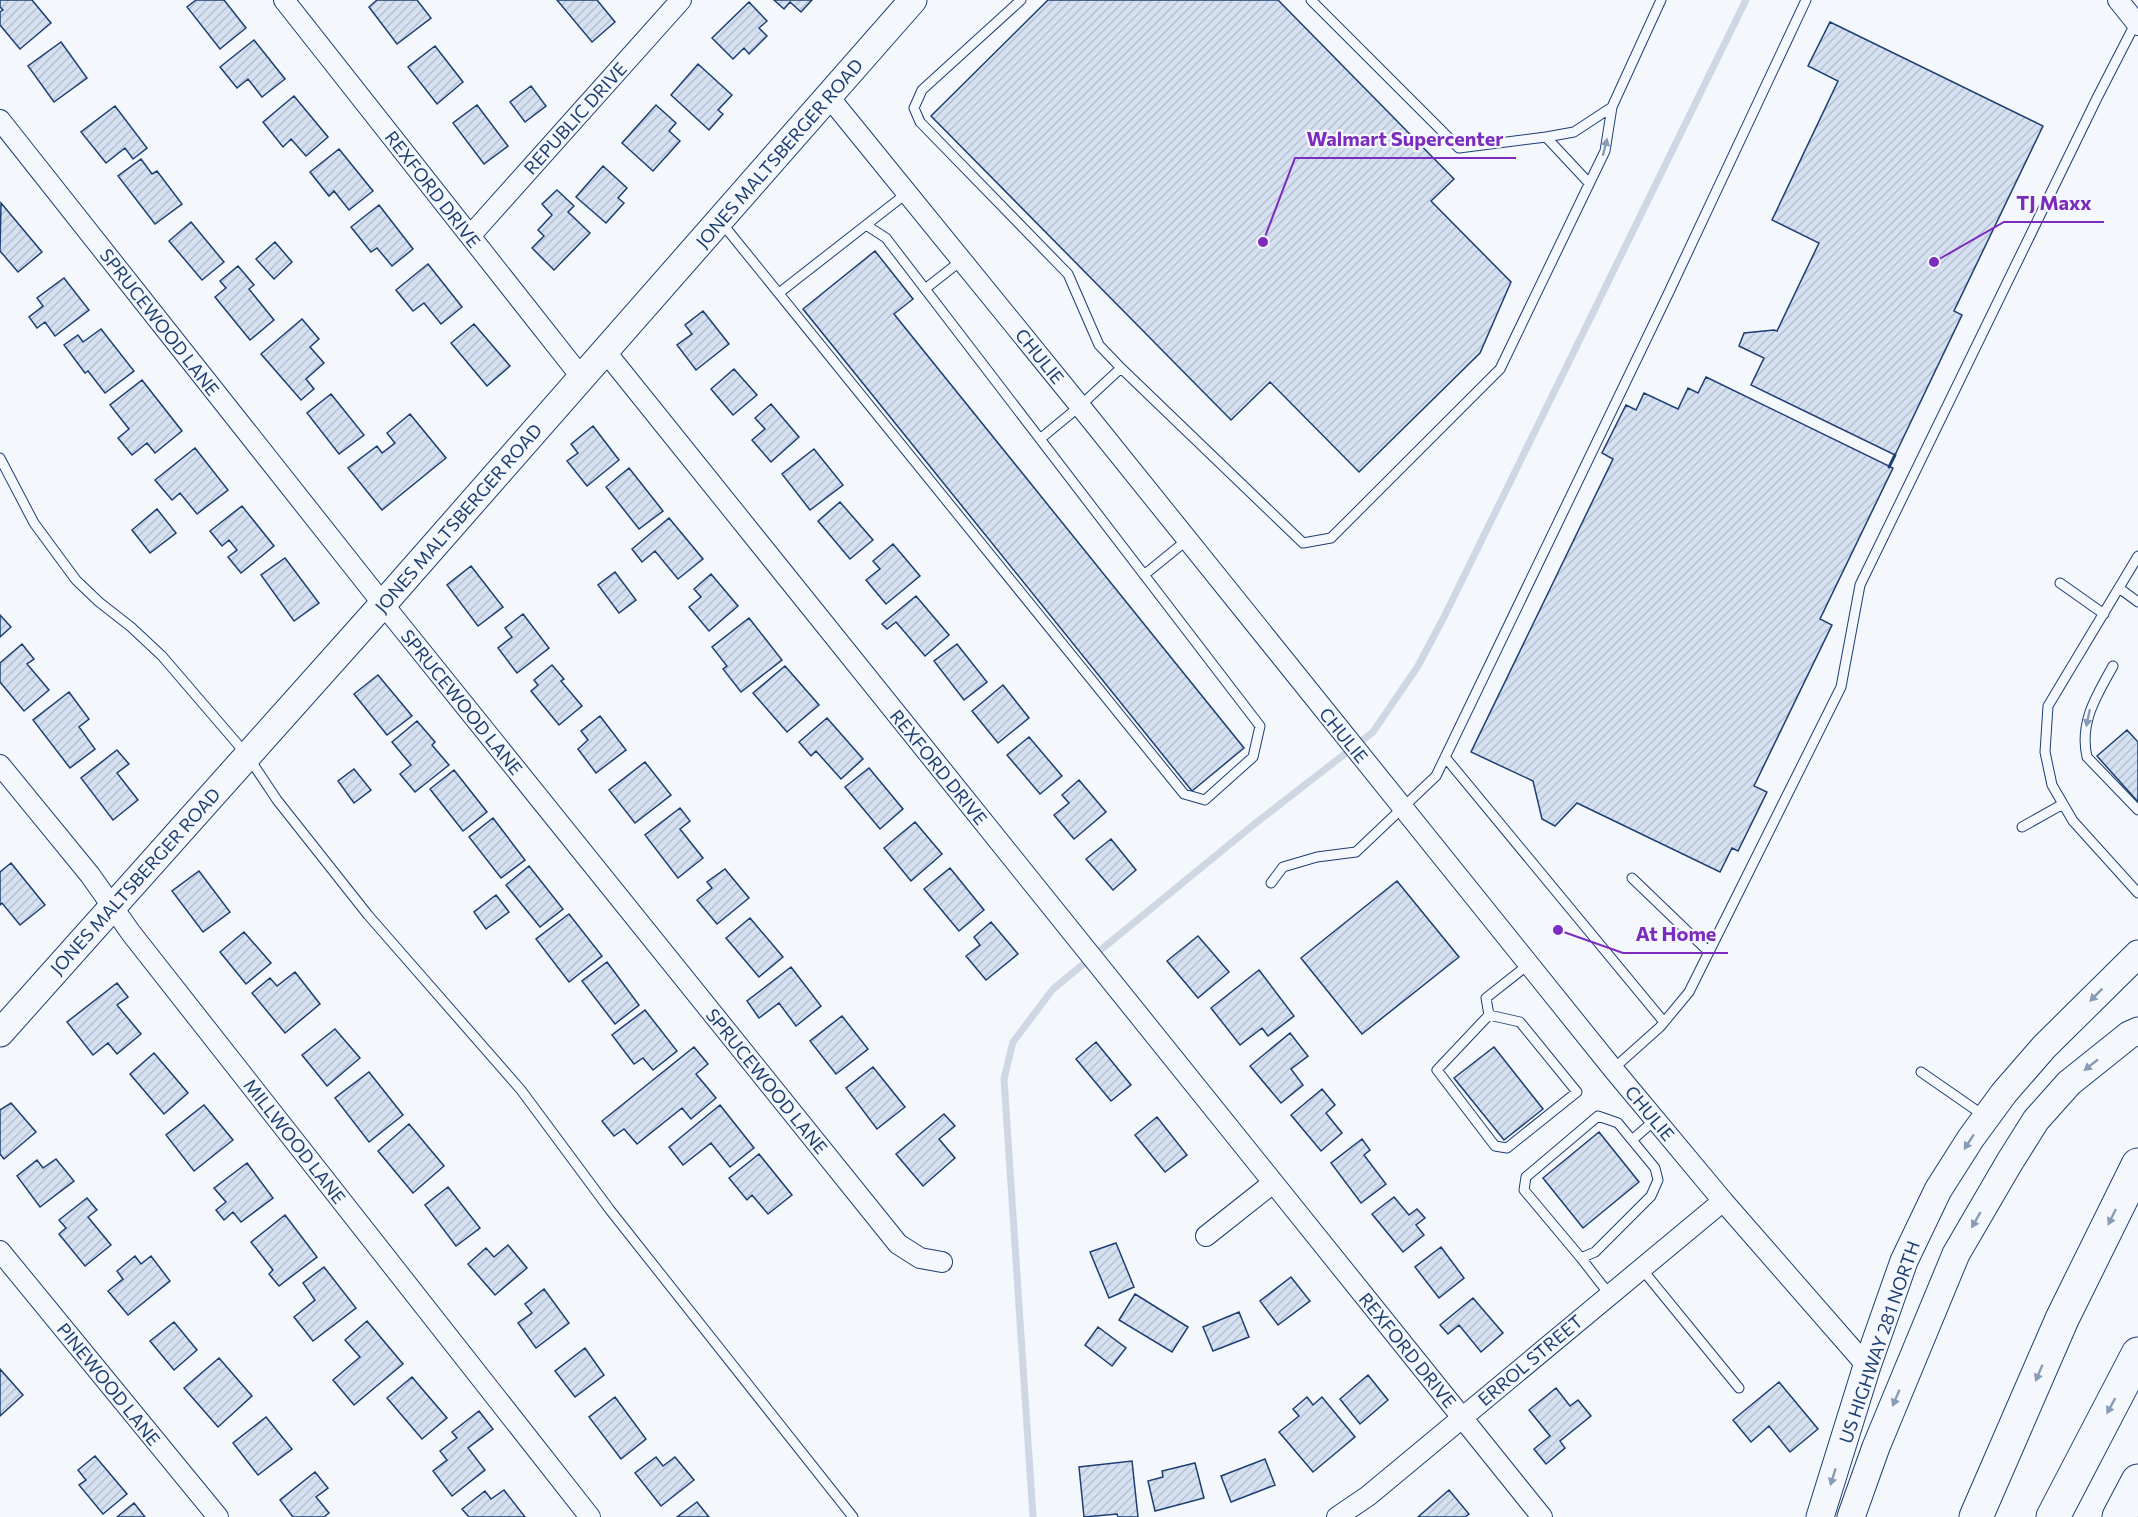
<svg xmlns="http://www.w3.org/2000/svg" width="2138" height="1517" viewBox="0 0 2138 1517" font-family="Commissioner,sans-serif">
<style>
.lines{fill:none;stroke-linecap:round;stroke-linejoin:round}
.stream{stroke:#cfd7e4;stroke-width:7}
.building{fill:url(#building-hatch);stroke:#1d3f73;stroke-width:1.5}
.service-casing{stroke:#1d3f73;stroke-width:11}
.minor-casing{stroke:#1d3f73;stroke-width:22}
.secondary-casing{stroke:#1d3f73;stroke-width:29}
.motorway-casing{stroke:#1d3f73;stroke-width:35}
.service{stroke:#f4f7fb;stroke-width:9}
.minor{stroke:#f4f7fb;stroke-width:20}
.secondary{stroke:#f4f7fb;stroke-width:27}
.motorway{stroke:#f4f7fb;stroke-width:33}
.wall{stroke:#1d3f73;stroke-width:3}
.oneway{fill:#889bb7}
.labels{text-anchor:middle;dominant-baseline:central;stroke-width:4.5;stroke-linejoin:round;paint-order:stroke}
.street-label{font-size:18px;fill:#1d3f73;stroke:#f4f7fb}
.leader{fill:none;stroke:#7b2cbf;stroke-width:2}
.callout-dot{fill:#7b2cbf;stroke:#f4f7fb;stroke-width:2}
.callout-label{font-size:20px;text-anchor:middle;font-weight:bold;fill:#7b2cbf;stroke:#f4f7fb;stroke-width:4.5;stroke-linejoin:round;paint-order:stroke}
</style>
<defs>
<pattern id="building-hatch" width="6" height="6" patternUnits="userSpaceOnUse" patternTransform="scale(1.5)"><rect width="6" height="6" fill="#d5e0f0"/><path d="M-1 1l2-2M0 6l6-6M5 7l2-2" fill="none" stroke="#b6c1d1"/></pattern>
</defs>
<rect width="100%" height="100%" fill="#f4f7fb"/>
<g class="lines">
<path class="stream" d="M 1033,1517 L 1004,1079 L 1013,1042 L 1053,989 L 1252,826 L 1373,732 L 1418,666 L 1444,617 L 1746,0"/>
</g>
<path class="building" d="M 0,0 L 32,0 L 51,23 L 20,49 L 0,25 L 0,12 L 3,10 L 0,7 Z
M 196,0 L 224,0 L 246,28 L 220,49 L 187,7 Z
M 377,0 L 417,0 L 431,18 L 397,44 L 369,7 Z
M 557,0 L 597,0 L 615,22 L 592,42 Z
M 774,0 L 812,0 L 801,12 L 790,2 L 784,9 Z
M 1048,0 L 1278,0 L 1454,179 L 1431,201 L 1511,282 L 1480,353 L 1359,472 L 1270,382 L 1231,420 L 931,116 Z
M 749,2 L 767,21 L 759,28 L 767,36 L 749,54 L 744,48 L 733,59 L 712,38 Z
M 1830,22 L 2043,126 L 1954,311 L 1962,315 L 1895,455 L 1751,385 L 1764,358 L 1739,346 L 1744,333 L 1774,330 L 1777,331 L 1819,243 L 1772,220 L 1838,81 L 1808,66 Z
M 254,40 L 285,79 L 262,97 L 248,79 L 237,88 L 220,67 Z
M 61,42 L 87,78 L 54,102 L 28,66 Z
M 435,46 L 463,82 L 437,104 L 408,67 Z
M 698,64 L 732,95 L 718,110 L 723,114 L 709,130 L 671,95 Z
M 531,86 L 546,106 L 525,122 L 510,102 Z
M 294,96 L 328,137 L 306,156 L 291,139 L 283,147 L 263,122 Z
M 477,105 L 508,146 L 484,164 L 453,123 Z
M 656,105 L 676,123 L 669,131 L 680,141 L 653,171 L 622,143 Z
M 115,106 L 147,148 L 133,159 L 125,148 L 106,163 L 81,132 Z
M 339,149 L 373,191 L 349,210 L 334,191 L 329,196 L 310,172 Z
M 141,159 L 152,174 L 157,171 L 182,204 L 155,224 L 118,176 Z
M 603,166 L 627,188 L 618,198 L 624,203 L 606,223 L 576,197 Z
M 557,190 L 574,206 L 568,212 L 590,233 L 554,270 L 532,248 L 544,236 L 538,230 L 552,215 L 542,204 Z
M 1,203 L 42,252 L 18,272 L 0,251 Z
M 379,205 L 413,249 L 392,266 L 377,248 L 371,252 L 351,227 Z
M 191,222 L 224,262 L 202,280 L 169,241 Z
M 275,242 L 292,262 L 274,279 L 256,259 Z
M 875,251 L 913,299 L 894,314 L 1244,748 L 1192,791 L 803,309 Z
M 428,264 L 462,307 L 441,324 L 424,303 L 413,311 L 396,290 Z
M 238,266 L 254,285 L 249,289 L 274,320 L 250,340 L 215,297 L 226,288 L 220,281 Z
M 64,278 L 89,310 L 55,336 L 45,322 L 37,328 L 29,317 L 43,306 L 37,298 Z
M 703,311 L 729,344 L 696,370 L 677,345 L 692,334 L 685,325 Z
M 302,319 L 319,339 L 310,347 L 324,363 L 306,379 L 314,389 L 301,400 L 261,354 Z
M 474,324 L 510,366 L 487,386 L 451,343 Z
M 101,329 L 134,371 L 105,393 L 88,371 L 85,373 L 64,345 L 78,335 L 83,342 Z
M 734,369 L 757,395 L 733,415 L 711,389 Z
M 1706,377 L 1893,468 L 1820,619 L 1832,625 L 1754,786 L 1767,792 L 1738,851 L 1732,848 L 1720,872 L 1577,803 L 1555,826 L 1542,819 L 1533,781 L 1471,752 L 1613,459 L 1602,453 L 1626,405 L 1636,410 L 1644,393 L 1678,409 L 1688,388 L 1698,393 Z
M 142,380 L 182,431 L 155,453 L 147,443 L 132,455 L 118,438 L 129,429 L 110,405 Z
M 331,394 L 364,435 L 339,454 L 307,413 Z
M 771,404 L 799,437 L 771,462 L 752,440 L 765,429 L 755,418 Z
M 410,414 L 446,458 L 382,510 L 348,468 L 377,446 L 382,453 L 395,443 L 387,433 Z
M 593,426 L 619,460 L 587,486 L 567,461 L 578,453 L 571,444 Z
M 195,448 L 228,490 L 197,514 L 180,493 L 172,500 L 155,480 Z
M 814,449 L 843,485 L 810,510 L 782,474 Z
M 629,468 L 663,511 L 639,529 L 606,487 Z
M 840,502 L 873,540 L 850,559 L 818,521 Z
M 242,506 L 274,546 L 241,573 L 228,557 L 237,550 L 229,540 L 222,546 L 210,531 Z
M 157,509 L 176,533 L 150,553 L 132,530 Z
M 669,518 L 703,559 L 678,579 L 655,551 L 642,562 L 632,549 Z
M 893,544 L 920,576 L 886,604 L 866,580 L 880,569 L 873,561 Z
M 285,558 L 319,603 L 294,621 L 261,575 Z
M 471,566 L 503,607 L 478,626 L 447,585 Z
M 615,572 L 636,600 L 619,613 L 598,585 Z
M 711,574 L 738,606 L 709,631 L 689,607 L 701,597 L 694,589 Z
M 916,596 L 949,635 L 925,656 L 896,622 L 887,629 L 882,624 Z
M 523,614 L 549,648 L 517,673 L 498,648 L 512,637 L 505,628 Z
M 0,615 L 11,627 L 0,637 Z
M 749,618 L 782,660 L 741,692 L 723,669 L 727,666 L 712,647 Z
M 22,644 L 34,659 L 27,664 L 49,690 L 24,711 L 0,682 L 0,663 Z
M 957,644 L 987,682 L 964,700 L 934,661 Z
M 552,665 L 564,679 L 561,681 L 582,706 L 559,725 L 531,691 L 538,685 L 534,680 Z
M 785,666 L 819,705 L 787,732 L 753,693 Z
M 378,675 L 412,716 L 387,735 L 354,694 Z
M 1003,685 L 1029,718 L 998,743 L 972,711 Z
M 69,692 L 89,719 L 79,727 L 95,749 L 70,768 L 33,720 Z
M 600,716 L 626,750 L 596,773 L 578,749 L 588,740 L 581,731 Z
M 827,718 L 863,759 L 841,779 L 816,751 L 811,756 L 799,742 Z
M 417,721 L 435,742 L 432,745 L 449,765 L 415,792 L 400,774 L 411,765 L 392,742 Z
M 2127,730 L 2138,742 L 2138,802 L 2097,756 Z
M 1029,737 L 1062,776 L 1040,794 L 1007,755 Z
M 117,750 L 129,764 L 117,773 L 138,800 L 113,820 L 81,778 Z
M 645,762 L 671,795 L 635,823 L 609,790 Z
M 869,768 L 903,809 L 880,829 L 845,787 Z
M 354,769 L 371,790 L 354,803 L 338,781 Z
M 454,770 L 487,812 L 463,831 L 430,789 Z
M 1079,780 L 1106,812 L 1074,839 L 1054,815 L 1069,803 L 1062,795 Z
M 680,808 L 690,821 L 680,829 L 703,858 L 678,878 L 645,835 Z
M 493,818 L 525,860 L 501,878 L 469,837 Z
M 915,822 L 942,854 L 911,881 L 884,848 Z
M 1111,839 L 1136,870 L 1113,890 L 1086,859 Z
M 11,863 L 45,905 L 20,925 L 2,903 L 0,905 L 0,872 Z
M 529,866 L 563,909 L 540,927 L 506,885 Z
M 950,868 L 984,910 L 959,931 L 924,889 Z
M 725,869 L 749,898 L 717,924 L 697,900 L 712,888 L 707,882 Z
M 199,871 L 230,912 L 203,932 L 172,891 Z
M 1397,881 L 1459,957 L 1362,1034 L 1301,958 Z
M 496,895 L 509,912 L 486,929 L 474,912 Z
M 569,914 L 602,956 L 569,982 L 536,939 Z
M 750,918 L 783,957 L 759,977 L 726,938 Z
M 991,922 L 1018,954 L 986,980 L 966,956 L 980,945 L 974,937 Z
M 244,932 L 271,963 L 246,984 L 220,952 Z
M 1198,936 L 1229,972 L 1198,998 L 1167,961 Z
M 607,962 L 639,1005 L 615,1024 L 582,981 Z
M 791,967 L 821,1006 L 796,1026 L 779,1003 L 759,1018 L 747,1001 Z
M 1259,970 L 1294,1016 L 1268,1036 L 1262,1028 L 1240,1045 L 1211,1008 Z
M 295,972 L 320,1004 L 285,1033 L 252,993 L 270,978 L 277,986 Z
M 117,983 L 128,997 L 117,1005 L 141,1034 L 117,1054 L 108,1043 L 93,1055 L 67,1022 Z
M 645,1010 L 677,1051 L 653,1070 L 643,1058 L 634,1064 L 612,1035 Z
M 842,1016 L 868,1049 L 836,1074 L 810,1041 Z
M 335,1029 L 360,1058 L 327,1086 L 302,1055 Z
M 1290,1033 L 1308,1056 L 1291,1069 L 1303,1085 L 1281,1103 L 1250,1066 Z
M 1096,1042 L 1131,1085 L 1111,1101 L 1076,1059 Z
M 694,1047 L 708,1064 L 696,1074 L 716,1098 L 691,1119 L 682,1108 L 637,1144 L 624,1129 L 614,1136 L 602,1121 Z
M 1494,1047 L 1543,1109 L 1504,1140 L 1454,1078 Z
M 154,1053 L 188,1093 L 164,1114 L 130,1074 Z
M 873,1067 L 905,1107 L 877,1129 L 846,1088 Z
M 369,1072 L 403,1115 L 369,1142 L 335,1098 Z
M 1322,1089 L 1335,1105 L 1326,1113 L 1342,1133 L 1321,1151 L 1291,1115 Z
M 11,1103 L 36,1132 L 4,1159 L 0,1154 L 0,1110 Z
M 204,1105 L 233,1140 L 194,1171 L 166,1135 Z
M 720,1105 L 754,1148 L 730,1167 L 711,1143 L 683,1165 L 669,1147 Z
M 944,1114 L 955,1126 L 939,1139 L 955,1158 L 923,1186 L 896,1154 Z
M 1157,1117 L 1187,1155 L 1165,1172 L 1135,1135 Z
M 409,1124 L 444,1166 L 413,1193 L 378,1151 Z
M 1599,1132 L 1639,1182 L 1583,1228 L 1543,1178 Z
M 1362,1139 L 1370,1150 L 1364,1155 L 1386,1184 L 1361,1203 L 1331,1163 Z
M 759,1154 L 792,1195 L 768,1214 L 752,1195 L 747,1200 L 729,1178 Z
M 56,1159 L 74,1181 L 40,1207 L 17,1176 L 37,1160 L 43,1168 Z
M 247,1163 L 273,1198 L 241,1222 L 233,1212 L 224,1220 L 216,1210 L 226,1202 L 214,1188 Z
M 448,1187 L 480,1228 L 456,1246 L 425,1205 Z
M 1394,1197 L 1409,1215 L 1417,1209 L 1425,1218 L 1416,1225 L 1424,1235 L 1403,1252 L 1372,1214 Z
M 87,1198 L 97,1210 L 88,1217 L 111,1245 L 85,1266 L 59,1234 L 66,1228 L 59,1220 Z
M 285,1215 L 317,1257 L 279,1286 L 269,1274 L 273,1270 L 251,1242 Z
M 1116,1243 L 1134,1287 L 1109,1298 L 1090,1252 Z
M 508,1245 L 527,1268 L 495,1295 L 468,1264 L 486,1248 L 494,1257 Z
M 1441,1247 L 1464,1278 L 1439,1298 L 1415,1267 Z
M 135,1256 L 141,1264 L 151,1256 L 170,1281 L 128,1315 L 108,1291 L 123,1279 L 117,1271 Z
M 324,1267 L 356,1308 L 313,1341 L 294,1317 L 315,1300 L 303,1283 Z
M 1291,1277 L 1310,1301 L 1278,1325 L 1260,1301 Z
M 544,1289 L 569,1323 L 536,1348 L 518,1323 L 532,1313 L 525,1304 Z
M 1135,1294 L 1188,1327 L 1172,1352 L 1119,1320 Z
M 1473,1298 L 1503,1333 L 1481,1352 L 1459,1325 L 1448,1334 L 1440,1325 Z
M 1239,1312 L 1249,1337 L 1213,1351 L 1203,1327 Z
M 367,1321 L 403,1364 L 354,1405 L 333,1380 L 360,1357 L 345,1340 Z
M 174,1322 L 197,1350 L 174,1370 L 150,1341 Z
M 1098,1327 L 1126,1348 L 1112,1366 L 1085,1345 Z
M 585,1348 L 604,1375 L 575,1397 L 555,1371 Z
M 219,1358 L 252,1396 L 218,1427 L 184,1388 Z
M 0,1369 L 23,1395 L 0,1416 Z
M 1368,1375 L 1388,1400 L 1360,1424 L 1340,1399 Z
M 412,1377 L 447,1418 L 422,1439 L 387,1398 Z
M 1779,1382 L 1818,1429 L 1790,1452 L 1769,1426 L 1751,1442 L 1733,1420 Z
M 1556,1388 L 1570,1406 L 1578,1400 L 1591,1416 L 1560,1441 L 1565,1448 L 1546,1464 L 1534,1449 L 1550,1436 L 1529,1410 Z
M 615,1397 L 646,1439 L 621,1459 L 589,1417 Z
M 1307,1397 L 1313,1405 L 1322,1397 L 1355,1437 L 1313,1472 L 1279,1432 L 1299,1416 L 1293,1409 Z
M 479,1411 L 493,1429 L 468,1448 L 485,1470 L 452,1496 L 433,1471 L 447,1460 L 440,1451 L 457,1438 L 452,1432 Z
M 266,1417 L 292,1449 L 258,1475 L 233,1443 Z
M 95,1456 L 127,1494 L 103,1514 L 79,1485 L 86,1480 L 78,1470 Z
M 656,1457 L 663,1466 L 675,1457 L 694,1480 L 661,1506 L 635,1473 Z
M 1265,1459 L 1275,1485 L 1231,1502 L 1221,1476 Z
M 1132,1461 L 1138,1517 L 1118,1517 L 1117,1514 L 1084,1517 L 1079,1467 Z
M 1195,1463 L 1204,1498 L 1155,1511 L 1148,1481 L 1163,1477 L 1162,1471 Z
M 315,1472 L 328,1488 L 316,1497 L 329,1513 L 324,1517 L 293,1517 L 280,1500 Z
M 504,1490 L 525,1517 L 469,1517 L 462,1509 L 485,1491 L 491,1499 Z
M 1449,1490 L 1469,1514 L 1465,1517 L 1418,1517 Z
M 697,1502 L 709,1517 L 677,1517 Z
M 134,1503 L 145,1517 L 117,1517 Z"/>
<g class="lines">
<g class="service-casing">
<path id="service" d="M 1021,0 L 922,90 L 914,108 L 920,122 L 1068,274 L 1099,345 L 1121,368
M 1311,0 L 1459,148 L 1546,137 L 1589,183
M 1546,137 L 1574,132 L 1612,107
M 721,222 L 1184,794 L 1205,800 L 1253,757 L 1260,726 L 886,238 L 866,225 L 779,293
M 866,225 L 907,193
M 925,289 L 962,260
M 1040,439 L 1080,406 L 1121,368 L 1303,543 L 1331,538 L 1500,369 L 1605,151 L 1612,107 L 1661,0
M 0,458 L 34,523 L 76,580 L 99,602 L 131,627 L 162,656 L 247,755 L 277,800 L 368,915 L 521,1090 L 610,1210 L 853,1517
M 2138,556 L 2048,706 L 2045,752 L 2052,785 L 2073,821 L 2138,893
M 1144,575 L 1187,540
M 2060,583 L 2104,614
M 2119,588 L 2138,602
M 2113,666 C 2097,695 2079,722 2087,757 L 2138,810
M 1445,757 L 1664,1022
M 2022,827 L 2063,804
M 1632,878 L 1709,952
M 1271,883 L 1283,867 L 1317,857 L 1356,852 L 1436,776 L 1669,292 L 1806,0
M 1489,1015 L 1437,1070 L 1495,1146 L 1507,1148 L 1577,1092 L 1520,1022 L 1489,1015 L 1486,998 L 1529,964
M 1613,1069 L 1660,1027 L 1689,992 L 1841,687 L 1860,585 L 2097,98 L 2136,22
M 1921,1072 L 1983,1115
M 1598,1116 L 1618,1123 L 1655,1168 L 1658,1180 L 1651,1196 L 1595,1252 L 1581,1258 L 1524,1190 L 1526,1177 Z
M 1632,1140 L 1655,1120
M 1581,1258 L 1609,1294
M 1641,1268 L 1739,1388"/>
</g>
<g class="minor-casing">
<path id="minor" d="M 284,0 L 582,378
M 2118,0 L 2138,25
M 829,97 L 1080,406 L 1613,1069 L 1723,1201 L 1867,1366
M 0,120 L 383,604 L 898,1244 L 920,1258 L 942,1262
M 470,236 L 681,0
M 605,351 L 1542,1517
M 0,765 L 90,875 L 131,933 L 590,1517
M 1206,1236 L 1273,1183
M 0,1251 L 218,1517
M 1337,1517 L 1368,1496 L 1723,1201"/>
</g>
<g class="secondary-casing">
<path id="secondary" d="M 0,1033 L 383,604 L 913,0
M 1820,1517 L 1867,1366 L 1904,1261 L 1938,1190 L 1971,1138 L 2004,1093 L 2044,1047 L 2138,954
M 1851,1517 L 1876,1447 L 1956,1254 L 2009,1163 L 2036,1120 L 2069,1083 L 2129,1035 L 2138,1031"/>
</g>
<g class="motorway-casing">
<path id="motorway" d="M 1976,1517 L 2062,1319 L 2138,1165
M 2053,1517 L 2138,1354
M 2119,1517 L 2138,1481"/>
</g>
<use href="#service" class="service"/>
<use href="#minor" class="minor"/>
<use href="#secondary" class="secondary"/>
<use href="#motorway" class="motorway"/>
<path class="wall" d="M 1889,467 L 1895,455"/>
</g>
<defs><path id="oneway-solid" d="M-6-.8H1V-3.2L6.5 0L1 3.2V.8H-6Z" transform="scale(1.5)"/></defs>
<g class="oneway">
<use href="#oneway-solid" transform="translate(1605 147) rotate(-76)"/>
<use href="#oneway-solid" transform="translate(2088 718) rotate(102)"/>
<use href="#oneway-solid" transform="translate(2096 995) rotate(135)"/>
<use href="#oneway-solid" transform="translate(2091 1065) rotate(142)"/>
<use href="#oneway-solid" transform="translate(1969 1142) rotate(123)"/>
<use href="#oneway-solid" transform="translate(2112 1217) rotate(116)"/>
<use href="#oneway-solid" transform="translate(1976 1220) rotate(120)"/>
<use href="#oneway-solid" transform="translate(2039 1373) rotate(113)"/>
<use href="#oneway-solid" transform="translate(1896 1398) rotate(113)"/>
<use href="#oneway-solid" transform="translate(2111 1406) rotate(118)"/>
<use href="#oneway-solid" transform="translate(1833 1477) rotate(107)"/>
</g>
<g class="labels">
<g class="street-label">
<text transform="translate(575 118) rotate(-48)">REPUBLIC DRIVE</text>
<text transform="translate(779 153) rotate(-49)">JONES MALTSBERGER ROAD</text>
<text transform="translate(433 189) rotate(52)">REXFORD DRIVE</text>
<text transform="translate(160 322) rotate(52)">SPRUCEWOOD LANE</text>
<text transform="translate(1040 356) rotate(51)">CHULIE</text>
<text transform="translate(458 518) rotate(-49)">JONES MALTSBERGER ROAD</text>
<text transform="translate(462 702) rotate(51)">SPRUCEWOOD LANE</text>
<text transform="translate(1344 735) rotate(51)">CHULIE</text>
<text transform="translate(939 767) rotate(51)">REXFORD DRIVE</text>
<text transform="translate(135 881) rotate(-48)">JONES MALTSBERGER ROAD</text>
<text transform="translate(767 1081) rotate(51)">SPRUCEWOOD LANE</text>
<text transform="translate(1650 1113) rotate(50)">CHULIE</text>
<text transform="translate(295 1141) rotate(52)">MILLWOOD LANE</text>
<text transform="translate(1879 1342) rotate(-71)">US HIGHWAY 281 NORTH</text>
<text transform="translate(1408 1350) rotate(51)">REXFORD DRIVE</text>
<text transform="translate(1530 1360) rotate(-40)">ERROL STREET</text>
<text transform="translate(109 1384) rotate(51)">PINEWOOD LANE</text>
</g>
</g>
<path class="leader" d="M1263 242L1295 158H1516M1934 262L2004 222H2104M1558 930L1623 953H1728"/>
<g class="callout-dot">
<circle cx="1263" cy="242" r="6"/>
<circle cx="1934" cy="262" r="6"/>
<circle cx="1558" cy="930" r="6"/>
</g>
<g class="callout-label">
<text x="1405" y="146">Walmart Supercenter</text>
<text x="2054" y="210">TJ Maxx</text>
<text x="1676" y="941">At Home</text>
</g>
</svg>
